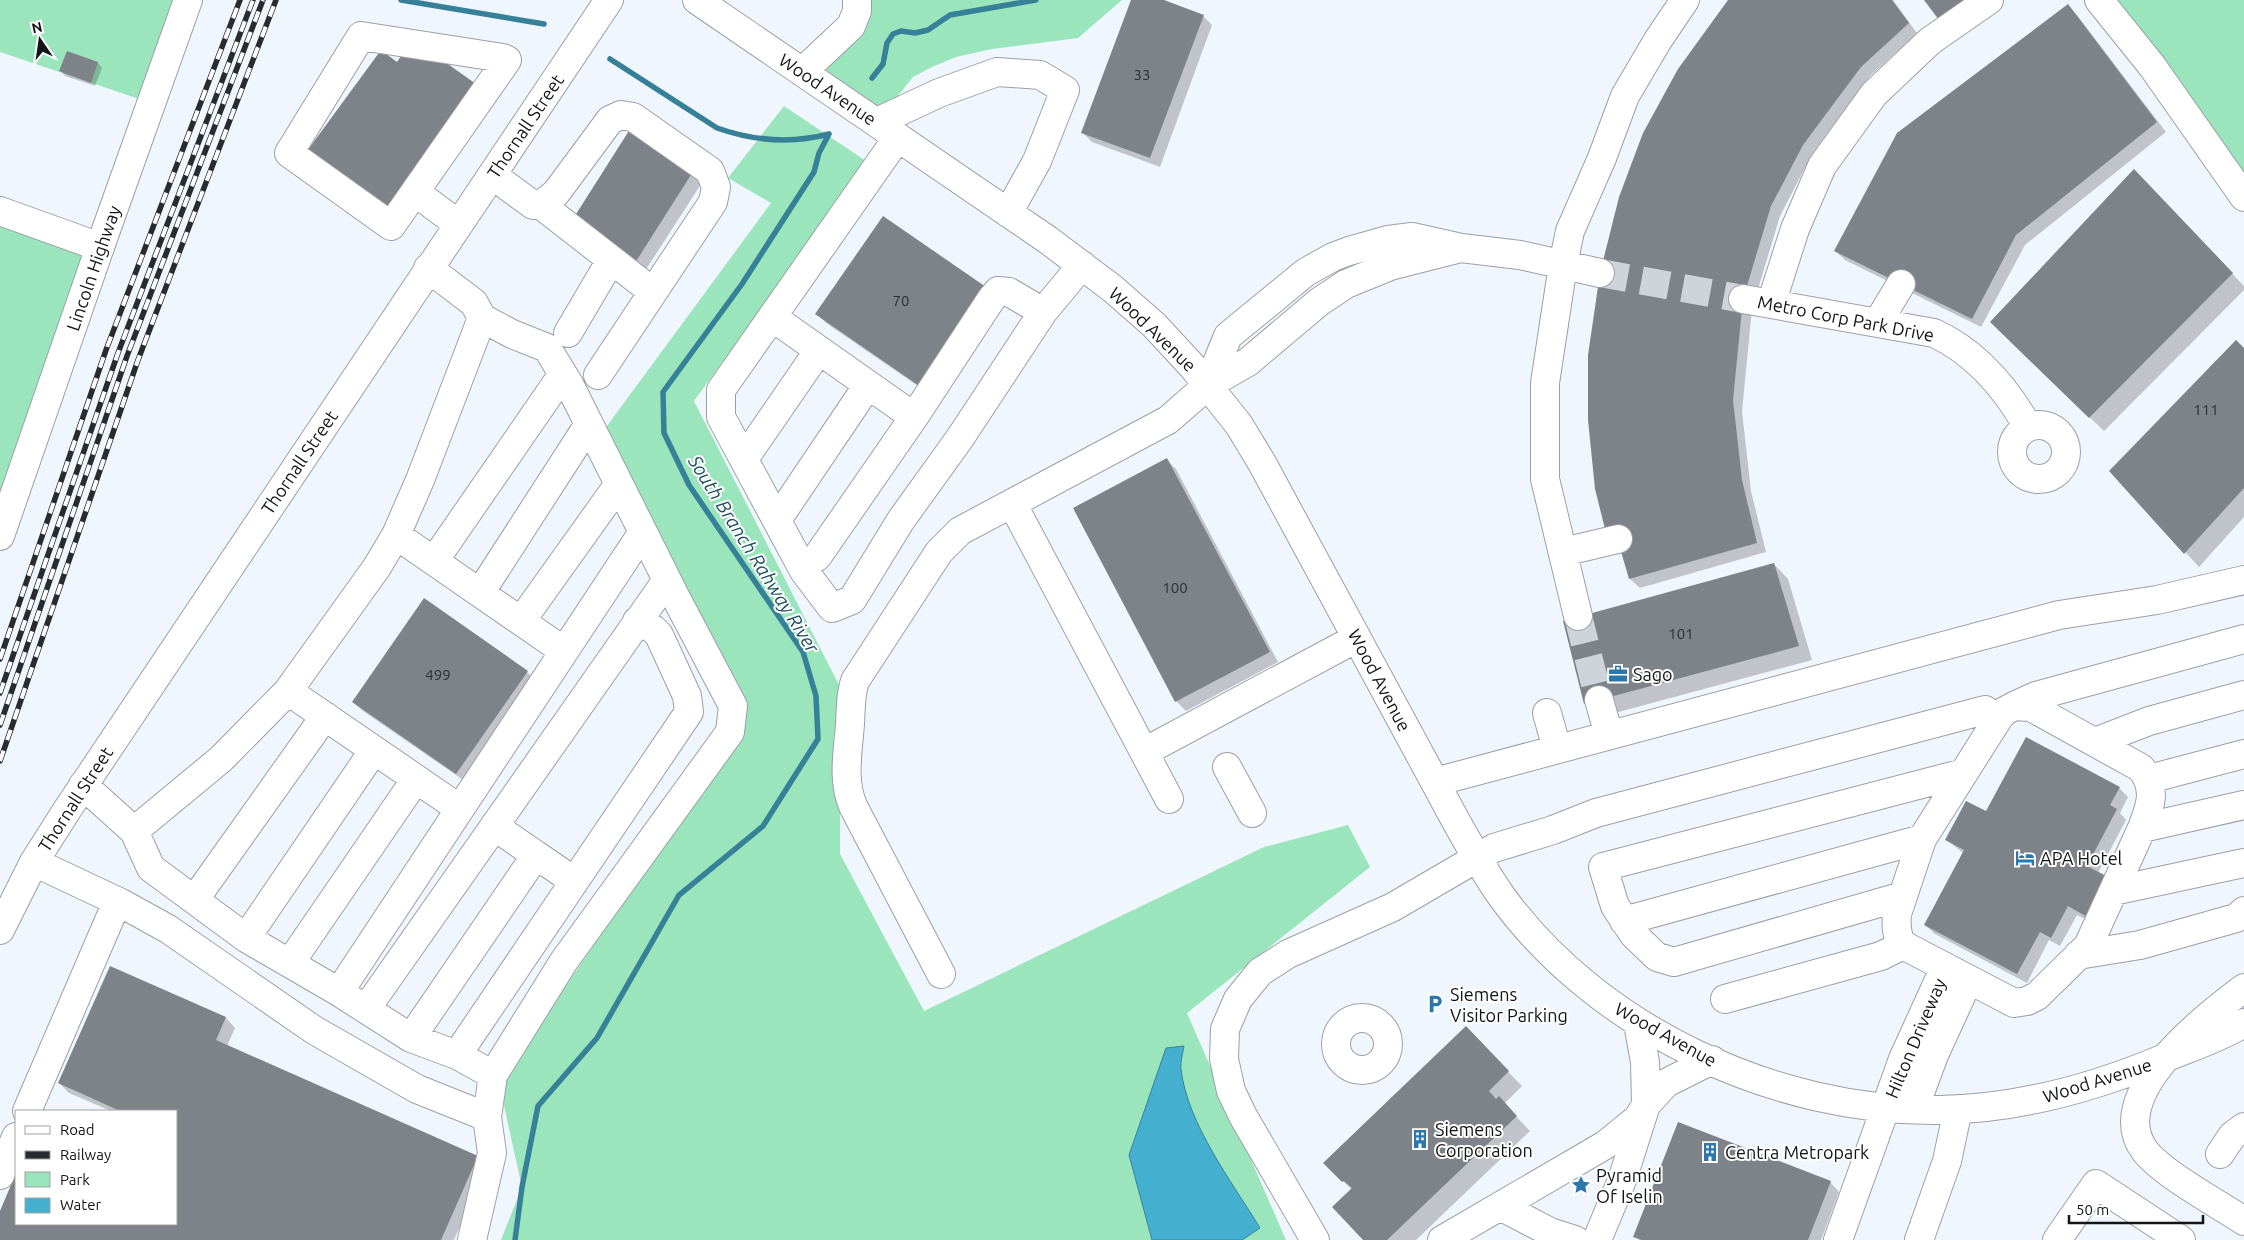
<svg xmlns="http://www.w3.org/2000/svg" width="2244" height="1240" viewBox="0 0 2244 1240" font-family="Ubuntu,sans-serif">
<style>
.green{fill:#9be5bc}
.water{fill:#45afd0;stroke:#368098}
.shadow{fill:#0003}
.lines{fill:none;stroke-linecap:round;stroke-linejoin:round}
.stream{stroke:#368098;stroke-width:5.5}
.building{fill:#7e8389}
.minor-tunnel{stroke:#cfd4da;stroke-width:28;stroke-dasharray:28 14;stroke-linecap:butt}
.minor-casing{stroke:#9ba0a6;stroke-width:30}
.major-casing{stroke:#9ba0a6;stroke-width:30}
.minor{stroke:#fff;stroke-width:28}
.major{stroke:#fff;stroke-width:28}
.rail-casing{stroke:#292c2e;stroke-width:5.5}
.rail{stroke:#fff;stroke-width:4;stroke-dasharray:11;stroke-linecap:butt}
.labels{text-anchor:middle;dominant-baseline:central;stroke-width:4;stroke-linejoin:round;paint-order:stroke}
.number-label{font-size:15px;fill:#2d3033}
.street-label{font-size:18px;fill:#121416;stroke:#fff}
.poi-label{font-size:18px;fill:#121416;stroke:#fff;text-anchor:start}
.water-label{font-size:19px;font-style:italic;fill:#1f4c5b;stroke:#fff}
</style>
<rect width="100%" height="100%" fill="#f0f6fd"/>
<path class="green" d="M 0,0 L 188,0 L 151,103 L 0,52 Z
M 857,0 L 1122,0 L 1078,38 L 992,49 L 956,57 L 932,67 L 913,77 L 877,122 L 802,72 Z
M 2099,0 L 2244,0 L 2244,197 Z
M 784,106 L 869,163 L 694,401 L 840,687 L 840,854 L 924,1011 L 1264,847 L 1348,825 L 1370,867 L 1187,1013 L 1286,1240 L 501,1240 L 522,1187 L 499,1083 L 740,732 L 604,430 L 771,203 L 728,178 Z
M 0,211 L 100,247 L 0,536 Z"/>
<path class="water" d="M 1184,1046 C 1183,1053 1180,1062 1181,1069 C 1187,1123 1232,1182 1260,1228 L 1242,1240 L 1152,1240 L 1129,1155 L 1166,1048 Z"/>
<path class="shadow" d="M 1132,0 L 1160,0 L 1203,16 L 1212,25 L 1160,167 L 1092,142 L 1082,132 Z
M 1729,0 L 1893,0 L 1917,33 L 1870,76 L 1812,154 L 1780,216 L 1752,309 L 1742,411 L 1751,491 L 1766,552 L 1640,588 L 1630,579 Z
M 2068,5 L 2077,15 L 2166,132 L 2025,245 L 1981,327 L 1845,260 L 1835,251 Z
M 98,63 L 102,68 L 95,86 L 65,76 L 61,71 Z
M 632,128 L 705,178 L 645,271 L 582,231 Z
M 2148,185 L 2244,286 L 2244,290 L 2104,431 L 2006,336 Z
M 985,288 L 928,393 L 826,323 L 817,313 Z
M 2244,349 L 2244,517 L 2199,567 L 2111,471 Z
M 1167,460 L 1176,469 L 1278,662 L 1186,711 L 1176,701 L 1074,509 Z
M 1774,564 L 1788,579 L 1812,660 L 1600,717 L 1586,703 Z
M 527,672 L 537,681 L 466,782 L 363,711 L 353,702 Z
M 2119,788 L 2128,797 L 2120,813 L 2126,820 L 2098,873 L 2099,926 L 2077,915 L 2060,946 L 2049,940 L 2027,983 L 1935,934 L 1925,925 L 1963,853 L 1947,840 L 1987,813 Z
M 111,968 L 226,1018 L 235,1028 L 227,1046 L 477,1157 L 487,1166 L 454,1240 L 0,1240 L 0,1214 L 16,1176 L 16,1224 L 133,1224 L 138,1226 L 139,1224 L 176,1224 L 176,1111 L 111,1111 L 69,1093 L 59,1083 Z
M 1479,1042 L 1522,1086 L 1504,1104 L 1530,1131 L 1416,1240 L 1365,1240 L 1352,1190 L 1325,1163 Z
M 1830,1182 L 1839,1192 L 1821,1240 L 1639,1240 L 1635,1236 Z"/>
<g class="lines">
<path class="stream" d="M 401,0 L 544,24
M 610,59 L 717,128 C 754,141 791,144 829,134
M 872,78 L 883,64 L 887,43 L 893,34 L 901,31 L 915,33 L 928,30 L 950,15 L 1036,0
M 515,1240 L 522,1187 L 538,1106 L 597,1038 L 679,895 L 763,826 L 818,739 L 816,696 L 803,652 L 689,485 L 664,433 L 663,392 L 742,284 L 814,172 L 819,153 L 829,134"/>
</g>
<path class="building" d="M 1131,0 L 1164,0 L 1204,15 L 1150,158 L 1081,133 Z
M 1728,0 L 1892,0 L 1909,23 L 1861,67 L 1803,145 L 1771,206 L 1743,299 L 1733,400 L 1742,480 L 1757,543 L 1629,579 L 1614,527 L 1605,529 L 1595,489 L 1588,420 L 1588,355 L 1600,273 L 1619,197 L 1643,133 L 1678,69 Z
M 1924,0 L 1966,0 L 1939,20 Z
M 2068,4 L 2157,122 L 2016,235 L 1972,319 L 1834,251 L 1897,133 Z
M 407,47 L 425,60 L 431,52 L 476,84 L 386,208 L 307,151 L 381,50 L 397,62 Z
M 67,51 L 98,62 L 91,83 L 59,71 Z
M 632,126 L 696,167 L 635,263 L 571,222 Z
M 2134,169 L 2233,273 L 2089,418 L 1990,322 Z
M 883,216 L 986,287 L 918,385 L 815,314 Z
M 2236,340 L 2244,348 L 2244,488 L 2184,554 L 2109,471 Z
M 1167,458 L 1270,652 L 1175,702 L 1073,508 Z
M 1774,563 L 1799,646 L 1584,704 L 1563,621 Z
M 424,598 L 528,671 L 456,774 L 352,702 Z
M 2026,737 L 2120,787 L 2110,805 L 2117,809 L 2087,866 L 2110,878 L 2089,918 L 2068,906 L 2051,938 L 2040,932 L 2017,974 L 1924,925 L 1964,850 L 1945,840 L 1966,801 L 1986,811 Z
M 110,966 L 226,1017 L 216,1040 L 478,1156 L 441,1240 L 0,1240 L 0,1211 L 16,1173 L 16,1224 L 176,1224 L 176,1111 L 120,1111 L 58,1083 Z
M 1466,1026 L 1509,1071 L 1489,1091 L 1496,1099 L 1499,1096 L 1517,1116 L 1387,1240 L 1363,1240 L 1332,1207 L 1352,1188 L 1344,1181 L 1342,1182 L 1323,1163 Z
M 1678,1122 L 1831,1181 L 1808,1240 L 1642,1240 L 1633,1237 Z"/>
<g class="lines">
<path class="minor-tunnel" d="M 1600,273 L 1743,299
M 1578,616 L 1599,700"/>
<g class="minor-casing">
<path id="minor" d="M 697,0 L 1048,240 L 1113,289 L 1154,325 L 1193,367 L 1239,425 L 1262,463 L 1457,823 C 1471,848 1485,873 1502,897 C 1599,1030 1776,1112 1939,1110 C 2016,1109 2090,1089 2160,1060 C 2188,1048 2218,1039 2244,1023
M 2099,0 L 2152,66 L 2244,197
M 361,36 L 503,58 L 507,60 L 391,226 L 289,153 Z
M 802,72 L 851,26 L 857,11 L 857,0
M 877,122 L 939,93 L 997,72 L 1040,75 L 1065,90 L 1037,161 L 1008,213
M 898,137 L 721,390 L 721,417 L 804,571 L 832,608 L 852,600 L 901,520 L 960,438 L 1043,312 L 1082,265
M 492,175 L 533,205 L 541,205 L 556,193 L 610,120 L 621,115 L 633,117 L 710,171 L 716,187 L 713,202 L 598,375
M 415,192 L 458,224
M 541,205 L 653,292
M 0,211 L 100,247
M 1743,299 L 1934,333 C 1975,352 2006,388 2028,427
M 1771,304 L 1795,229 L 1822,166 L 1874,94 L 1930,41 L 1989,0
M 772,317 L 914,417 L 992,298 L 998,291 L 1009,292 L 1043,312
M 1878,322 L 1901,284
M 568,333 L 611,260
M 1208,385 L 1228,336 L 1306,272 L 1333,257 L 1349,251 L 1388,240 L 1412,237 L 1461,248 L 1520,255 L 1600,273
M2012 452a27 27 0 1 1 54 0a27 27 0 1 1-54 0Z
M 744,459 L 819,350
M 1012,503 L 1169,799
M 777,520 L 868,385
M 396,535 L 564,651
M 1563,552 L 1618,539
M 434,561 L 563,374
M 801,565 L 817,557 L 914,417
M 480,593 L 589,424
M 1578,616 L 1545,479 L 1545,383 L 1563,265 L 1570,231 L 1602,158 L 1625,96 L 1658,40 L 1685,0
M 521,621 L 619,484
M 288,691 L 460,809
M 1599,700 L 1609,735
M 2014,706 L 2031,707 L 2141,768 C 2157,789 2151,805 2142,828 L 2088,946 L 2037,996 L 2027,1001 L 2014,1003 L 1903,945 C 1896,936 1896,925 1897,914 L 1922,839 L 1996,722 L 2003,712 Z
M 2014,706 L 2036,696 L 2244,639
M 1547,713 L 1557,749
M 2095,742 L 2149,721 L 2244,695
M 1144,752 L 1357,638
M 1227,767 L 1252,813
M 2149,779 L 2244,754
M 1435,782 L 2059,615 L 2157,600 L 2244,580
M 83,785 L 134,831 L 151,868 L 246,938 L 339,992 L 411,1038 L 457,1055 L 493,1075 L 564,961 L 730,732 L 733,706 L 676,598 L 569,384 L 547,348 L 512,334 L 482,318 L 474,303 L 428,268
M 2142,828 L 2244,805
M 134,831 L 221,759 L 288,691 L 377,567 L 396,535 L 420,480 L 482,318
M 536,855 L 574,881
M 34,862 L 121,903 L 168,929 L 314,1030 L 417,1089 L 487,1117
M 2113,891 L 2244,863
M 1903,896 L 1674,962 L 1657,957 L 1634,935 L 1615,906 L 1603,867 L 1964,773
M 195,899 L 325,716
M 1624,921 L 1922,839
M 0,930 L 34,862 L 67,810 L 609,0
M 246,938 L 374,750
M 2078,955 L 2140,945 L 2236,918 L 2244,911
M 290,963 L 416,779
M 941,974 L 853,806 C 842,779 848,752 850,724 C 851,709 850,695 855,681 L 939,552 L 960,531 L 1168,420 L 1208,385 L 1248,362 L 1319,302 L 1346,284 L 1390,266 L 1461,248
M 2244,988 C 2205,1017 2103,1096 2145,1151 C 2163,1174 2217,1203 2244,1221
M 339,992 L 643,532
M 1725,999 L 1881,956 L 1903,945
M 366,1009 L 667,580
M1336 1044a26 26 0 1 1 52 0a26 26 0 1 1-52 0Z
M 411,1038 L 536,855 L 494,826
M 457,1055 L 689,712 L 687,696 L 659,635 L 653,629 L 637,621
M 1914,1109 L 1934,1055 L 1968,981
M 27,1111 L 117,902
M 2220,1154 L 2232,1136 L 2244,1127
M 0,1175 L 16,1137
M 1500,1206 L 1550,1232 L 1575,1240
M 472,1240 L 492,1153 L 487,1117 L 493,1075
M 1315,1240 L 1243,1116 L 1231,1091 L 1224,1059 L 1225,1029 L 1238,999 L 1260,972 L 1288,954 L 1393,907 L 1494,848 L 1553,830 L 1596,813 L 1985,710 L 1996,722
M 1442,1240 L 1605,1145 L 1638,1118 L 1646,1105 L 1666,1083 L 1712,1060
M 1597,1240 L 1622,1180 L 1646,1105 L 1645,1062 L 1638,1023
M 1838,1240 L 1903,1059 L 1944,969
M 1919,1240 L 1947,1161 L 1958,1109
M 2057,1240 L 2096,1184 L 2181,1240"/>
</g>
<g class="major-casing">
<path id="major" d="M 0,536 L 100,247 L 188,0"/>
</g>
<use href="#minor" class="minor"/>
<use href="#major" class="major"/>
<g class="rail-casing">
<path id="rail" d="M 0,659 L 106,350 L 240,0
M 0,693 L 118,353 L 253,0
M 0,725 L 127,356 L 263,0
M 0,761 L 138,360 L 276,0"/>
</g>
<use href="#rail" class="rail"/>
</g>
<defs>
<g id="office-bare" transform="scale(1.5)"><path d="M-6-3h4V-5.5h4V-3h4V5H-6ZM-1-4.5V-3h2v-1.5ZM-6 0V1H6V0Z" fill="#2d76aa" stroke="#fff" stroke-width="2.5" paint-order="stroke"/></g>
<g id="hotel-bare" transform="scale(1.5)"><path d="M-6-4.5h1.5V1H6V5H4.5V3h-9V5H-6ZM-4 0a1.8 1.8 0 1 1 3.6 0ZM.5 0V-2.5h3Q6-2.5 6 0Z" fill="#2d76aa" stroke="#fff" stroke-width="2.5" paint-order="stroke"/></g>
<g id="parking-bare" transform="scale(1.5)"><path d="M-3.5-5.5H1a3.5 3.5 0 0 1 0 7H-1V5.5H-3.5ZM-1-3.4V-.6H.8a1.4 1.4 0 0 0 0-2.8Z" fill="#2d76aa" stroke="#fff" stroke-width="2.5" paint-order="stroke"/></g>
<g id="building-bare" transform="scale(1.5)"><path d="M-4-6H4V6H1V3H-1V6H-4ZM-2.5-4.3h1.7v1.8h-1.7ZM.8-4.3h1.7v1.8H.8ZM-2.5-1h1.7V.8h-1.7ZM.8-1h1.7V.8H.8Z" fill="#2d76aa" stroke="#fff" stroke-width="2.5" paint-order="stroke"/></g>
<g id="sight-bare" transform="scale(1.5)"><path d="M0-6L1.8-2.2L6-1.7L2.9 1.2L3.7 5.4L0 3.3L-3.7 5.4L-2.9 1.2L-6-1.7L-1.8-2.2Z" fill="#2d76aa" stroke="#fff" stroke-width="2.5" paint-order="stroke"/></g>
</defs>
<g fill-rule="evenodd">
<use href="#office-bare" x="1618" y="674"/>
<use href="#hotel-bare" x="2025" y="858"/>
<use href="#parking-bare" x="1435" y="1004"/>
<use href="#building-bare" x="1420" y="1139"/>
<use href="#building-bare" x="1710" y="1152"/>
<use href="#sight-bare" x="1581" y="1185"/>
</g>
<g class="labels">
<g class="number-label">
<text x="1142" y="74">33</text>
<text x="901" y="300">70</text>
<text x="2206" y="409">111</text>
<text x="1175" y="587">100</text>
<text x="1681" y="633">101</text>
<text x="438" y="674">499</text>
</g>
<g class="street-label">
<text transform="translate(828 89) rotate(34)">Wood Avenue</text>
<text transform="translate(525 126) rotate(-56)">Thornall Street</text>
<text transform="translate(93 268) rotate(-71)">Lincoln Highway</text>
<text transform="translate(1846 318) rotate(11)">Metro Corp Park Drive</text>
<text transform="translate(1153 329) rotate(44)">Wood Avenue</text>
<text transform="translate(299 462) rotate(-56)">Thornall Street</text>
<text transform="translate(1380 680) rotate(62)">Wood Avenue</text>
<text transform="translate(75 799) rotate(-57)">Thornall Street</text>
<text transform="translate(1666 1034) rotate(29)">Wood Avenue</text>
<text transform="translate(1915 1038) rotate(-67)">Hilton Driveway</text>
<text transform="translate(2097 1080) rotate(-17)">Wood Avenue</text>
</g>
<g class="poi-label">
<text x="1633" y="674">Sago</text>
<text x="2040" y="858">APA Hotel</text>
<text x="1450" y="994">Siemens<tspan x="1450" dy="21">Visitor Parking</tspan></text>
<text x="1435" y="1129">Siemens<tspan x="1435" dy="21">Corporation</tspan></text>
<text x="1725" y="1152">Centra Metropark</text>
<text x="1596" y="1175">Pyramid<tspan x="1596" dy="21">Of Iselin</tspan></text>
</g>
<g class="water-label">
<text transform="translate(754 554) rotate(58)">South Branch Rahway River</text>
</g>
</g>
<rect x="15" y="1110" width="162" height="115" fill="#ffffff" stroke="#a0a1a2"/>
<rect x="25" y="1126" width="25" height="8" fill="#ffffff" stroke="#a0a1a2"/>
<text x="60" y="1135" font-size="15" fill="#121416">Road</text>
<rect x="25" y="1151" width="25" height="8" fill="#292c2e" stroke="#a0a1a2"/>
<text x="60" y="1160" font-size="15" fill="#121416">Railway</text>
<rect x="25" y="1172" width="25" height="15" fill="#9be5bc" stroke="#a0a1a2"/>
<text x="60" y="1185" font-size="15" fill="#121416">Park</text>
<rect x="25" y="1198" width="25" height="15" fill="#45afd0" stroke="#a0a1a2"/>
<text x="60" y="1210" font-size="15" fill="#121416">Water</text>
<g transform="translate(40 40) rotate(347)" stroke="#ffffff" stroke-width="4" paint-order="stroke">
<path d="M0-4L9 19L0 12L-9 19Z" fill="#121416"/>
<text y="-8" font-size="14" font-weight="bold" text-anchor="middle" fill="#121416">N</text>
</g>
<path d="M2069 1215v8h134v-8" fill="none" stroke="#121416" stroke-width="2.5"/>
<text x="2076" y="1215" font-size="15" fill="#121416" stroke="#ffffff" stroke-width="4" paint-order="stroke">50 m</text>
</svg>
